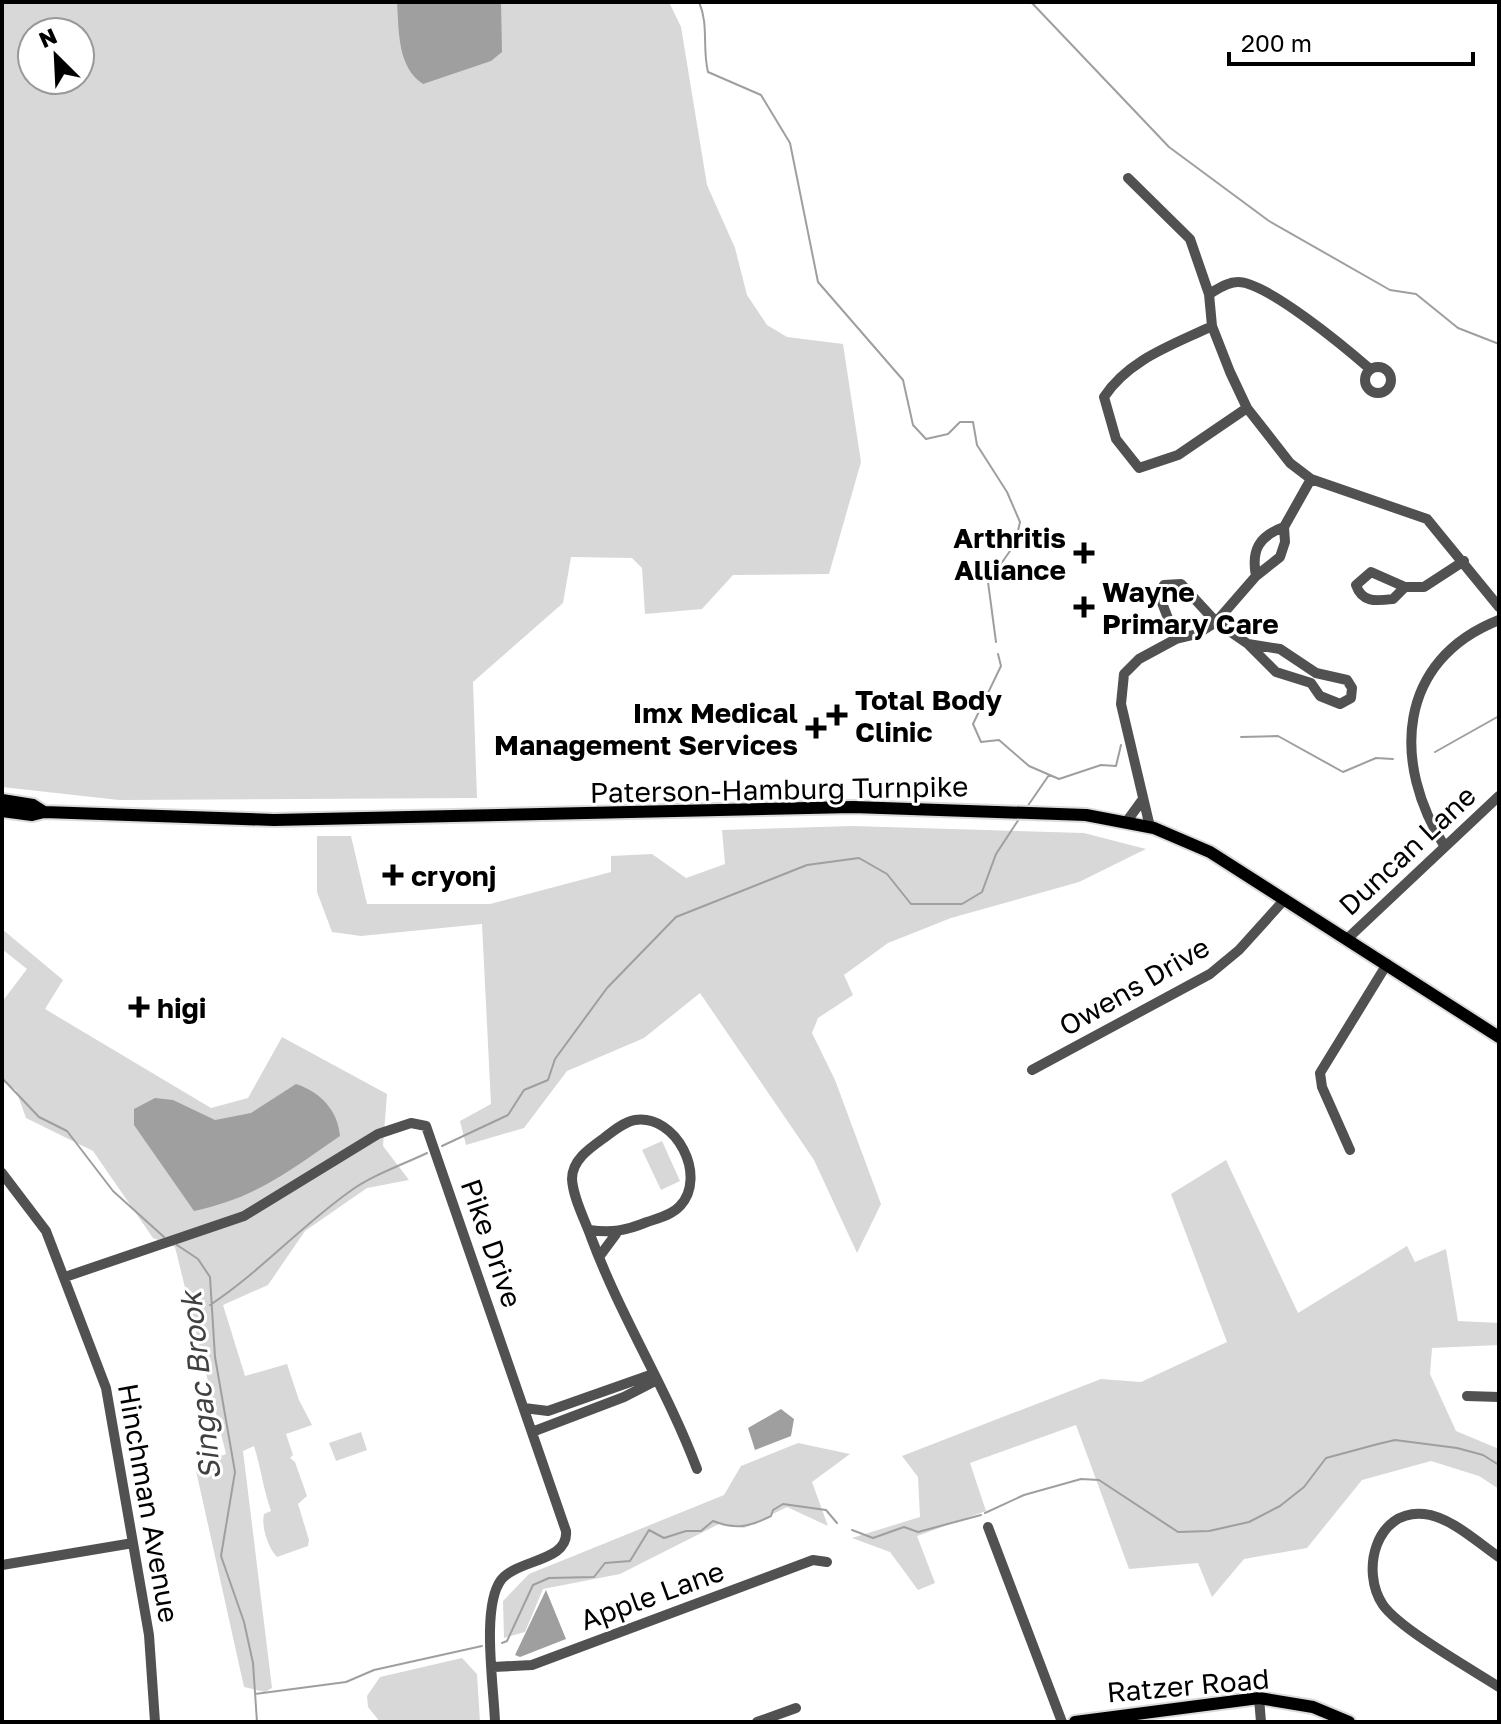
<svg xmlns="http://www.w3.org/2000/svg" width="1501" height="1724" viewBox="0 0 1501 1724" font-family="'Golos Text',sans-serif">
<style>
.green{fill:#d8d8d8;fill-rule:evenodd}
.water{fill:#9f9f9f}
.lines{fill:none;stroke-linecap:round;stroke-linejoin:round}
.stream{stroke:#9f9f9f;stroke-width:2}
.major-casing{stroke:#dbdbdb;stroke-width:16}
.minor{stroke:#515151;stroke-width:10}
.major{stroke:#000;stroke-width:12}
.poi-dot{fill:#000;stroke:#fff;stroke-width:3}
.labels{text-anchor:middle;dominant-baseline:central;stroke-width:6;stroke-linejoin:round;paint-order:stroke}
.poi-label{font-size:28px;font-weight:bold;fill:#000;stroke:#fff;text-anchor:start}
.street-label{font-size:28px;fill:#000;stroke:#fff}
.water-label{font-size:30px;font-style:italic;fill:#404040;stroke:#fff}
</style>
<rect width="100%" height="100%" fill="#fff"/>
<path class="green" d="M 2,2 L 669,2 L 681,27 L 707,185 L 735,248 L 747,295 L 767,325 L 787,337 L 843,344 L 861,462 L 829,574 L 733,575 L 702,609 L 645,614 L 642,568 L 632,558 L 571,557 L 563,603 L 473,682 L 477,798 L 119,800 L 2,787 ZM 32,32 L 80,32 L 80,80 L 32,80 Z
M 852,826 L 1084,833 L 1146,849 L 1079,882 L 951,918 L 888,943 L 844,975 L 853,995 L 818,1018 L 812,1033 L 835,1080 L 881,1204 L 857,1253 L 814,1160 L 700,993 L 644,1038 L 567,1071 L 524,1128 L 466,1145 L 460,1121 L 491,1104 L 482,924 L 361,936 L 332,932 L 317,892 L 317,836 L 351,836 L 367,904 L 490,904 L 611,872 L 611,856 L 652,854 L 686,878 L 725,864 L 722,830 Z
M 2,929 L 63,980 L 45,1009 L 211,1108 L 248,1098 L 282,1037 L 387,1094 L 383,1146 L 409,1180 L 367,1188 L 305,1231 L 268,1285 L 223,1305 L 245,1376 L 287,1364 L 299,1400 L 312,1425 L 286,1434 L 293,1455 L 290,1458 L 295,1462 L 307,1496 L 298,1504 L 309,1540 L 308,1546 L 277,1557 C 268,1548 261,1526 264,1514 L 271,1511 C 263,1488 261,1468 254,1446 L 243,1451 L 272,1688 L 265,1692 L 244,1687 L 195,1466 L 226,1454 L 175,1247 L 153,1238 L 93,1151 L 26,1118 L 16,1090 L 2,1081 L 2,1002 L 27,969 L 2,949 Z
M 662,1141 L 680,1181 L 661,1190 L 642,1150 Z
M 1226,1160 L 1298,1313 L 1407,1246 L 1415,1262 L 1446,1249 L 1458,1321 L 1499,1323 L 1499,1345 L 1432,1348 L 1430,1374 L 1456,1431 L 1499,1449 L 1499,1489 L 1479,1476 L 1431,1461 L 1362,1480 L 1307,1548 L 1244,1559 L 1212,1597 L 1198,1563 L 1129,1569 L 1076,1425 L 970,1463 L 986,1511 L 917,1536 L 935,1583 L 918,1590 L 890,1552 L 852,1538 L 920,1517 L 918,1477 L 902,1456 L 1101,1379 L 1141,1382 L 1227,1342 L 1171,1194 Z
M 361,1432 L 367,1450 L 336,1461 L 329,1443 Z
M 798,1443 L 850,1454 L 812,1482 L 828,1526 L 787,1507 L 744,1528 L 721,1523 L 620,1574 L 543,1589 L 525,1632 L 504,1638 L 503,1601 L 529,1574 L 724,1495 L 741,1466 Z
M 462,1658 L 477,1674 L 480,1722 L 380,1722 L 368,1707 L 367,1696 L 380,1677 Z"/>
<path class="water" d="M 397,2 L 501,2 L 502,52 L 491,61 L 423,84 C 397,67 399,30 397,2 Z
M 296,1084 C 320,1092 338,1110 340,1136 C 289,1171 256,1198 194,1211 L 134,1125 L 134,1109 L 155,1098 L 173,1100 L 215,1120 L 251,1113 Z
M 781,1409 L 794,1419 L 791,1436 L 755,1450 L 748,1428 Z
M 546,1590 L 566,1639 L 520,1657 L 515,1655 Z"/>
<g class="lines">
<path class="stream" d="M 699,2 C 709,25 702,47 708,72 L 761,95 L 790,143 L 818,282 L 903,380 L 913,425 L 926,439 L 948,434 L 960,422 L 973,422 L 977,445 L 1007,492 L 1020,522 L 1015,544 L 988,582 L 996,642
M 1031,2 L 1169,147 L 1269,221 L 1390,290 L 1416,294 L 1458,328 L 1499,344
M 998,654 L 1001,666 L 973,724 L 981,742 L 999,740 L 1029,766 L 1059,779 L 1101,765 L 1116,766 L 1121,745
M 1241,737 L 1278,736 L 1343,772 L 1376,758 L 1393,759
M 1435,752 L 1499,716
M 1027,807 L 1049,775
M 2,1078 L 39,1117 L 67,1131 L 113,1191 L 164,1237
M 442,1146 L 508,1115 L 524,1090 L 548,1080 L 555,1059 L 607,988 L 676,917 L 807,865 L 859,858 L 887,874 L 911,904 L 962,904 L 982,892 L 996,854 L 1019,819
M 177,1245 L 198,1259 L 210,1277 L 215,1357 L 235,1472 L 221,1556 L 244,1622 L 253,1663 L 257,1722
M 210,1305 C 260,1272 300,1227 349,1192 C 372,1175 402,1165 427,1153
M 985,1513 L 1024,1495 L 1081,1479 L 1099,1480 L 1178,1532 L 1209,1531 L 1249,1522 L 1280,1506 L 1304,1487 L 1326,1458 L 1378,1444 L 1395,1440 L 1457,1448 L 1483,1455 L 1499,1465
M 852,1530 L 873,1538 L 904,1527 L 918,1532 L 981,1515
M 502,1643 L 507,1641 L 533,1585 L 549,1578 L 594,1577 L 605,1563 L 630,1561 L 649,1530 L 664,1538 L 686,1531 L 701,1531 L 713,1521 C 736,1530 749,1527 771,1516 L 773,1510 L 783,1504 L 826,1510 L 837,1523
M 255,1694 L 346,1682 L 374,1670 L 482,1646"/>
<g class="major-casing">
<path id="major" d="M 2,800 L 33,805 L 44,812 L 274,820 L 853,807 L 1086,815 L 1154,828 L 1210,852 L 1499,1037
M 2,811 L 32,815 L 44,812
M 1075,1722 L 1259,1698 L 1313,1707 L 1349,1722"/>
</g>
<path class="minor" d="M 1128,178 L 1190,239 L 1209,294 L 1212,326 L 1230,372 L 1247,408 L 1290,463 L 1311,479 L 1427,519 L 1499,607
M 1209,294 C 1218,289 1227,282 1238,282 C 1267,282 1347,349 1370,369
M 1212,326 C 1173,345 1129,359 1104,397 L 1116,439 L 1139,468 L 1178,455 L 1247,408
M1365 380a13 13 0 1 1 26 0a13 13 0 1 1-26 0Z
M 1284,527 L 1311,479
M 1371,572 L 1405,587 L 1393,599 C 1376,601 1362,603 1356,585 Z
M 1405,587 L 1424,587 L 1464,561
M 1176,639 L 1159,595 L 1164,585 L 1181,584 L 1216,622 L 1248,644 L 1276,672 L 1311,683 L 1320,696 L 1340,704 L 1351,698 L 1352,688 L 1347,680 L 1316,673 L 1280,649 L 1248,644
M 1127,821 L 1143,799
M 1150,827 L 1121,704 L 1124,674 L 1139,659 L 1176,639 L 1197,634 L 1216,622 L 1256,576 L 1280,557 L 1285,542 L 1284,527 C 1259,536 1251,550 1256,576
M 1445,847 C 1391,763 1397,660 1499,620
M 1347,939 L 1499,796
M 1032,1070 L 1210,974 L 1239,950 L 1285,899
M 1350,1150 L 1322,1087 L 1320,1073 L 1387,964
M 2,1173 L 46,1231 L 106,1388 L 149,1635 L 155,1722
M 589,1230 C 612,1233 625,1231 647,1222 C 658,1218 672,1215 680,1206 C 708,1176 676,1114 635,1120 C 624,1122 613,1131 604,1138 C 590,1148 572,1160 572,1179 C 573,1198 585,1220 591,1237 C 621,1318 667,1389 697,1469
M 599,1257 L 616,1234
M 65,1277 L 244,1216 L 378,1134 L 411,1123 L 426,1126 L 566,1531 C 569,1562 517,1559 501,1580 C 481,1607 494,1688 495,1722
M 1467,1396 L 1499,1397
M 524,1408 L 548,1411 L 653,1374
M 532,1432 L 624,1397 L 657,1380
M 988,1527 L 1062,1722
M 1499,1557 C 1477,1542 1451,1517 1424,1514 C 1376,1509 1360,1571 1383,1605 C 1400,1629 1471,1669 1499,1687
M 2,1565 L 133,1543
M 493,1667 L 532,1665 L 813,1560 L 827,1562
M 1259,1698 L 1261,1722
M 757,1722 L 796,1708"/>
<use href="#major" class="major"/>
</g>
<g class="poi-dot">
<path d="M1080 541h8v8h8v8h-8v8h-8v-8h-8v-8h8z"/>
<path d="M1080 595h8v8h8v8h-8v8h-8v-8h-8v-8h8z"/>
<path d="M833 703h8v8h8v8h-8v8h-8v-8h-8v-8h8z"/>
<path d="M812 716h8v8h8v8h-8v8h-8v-8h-8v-8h8z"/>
<path d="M389 863h8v8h8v8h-8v8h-8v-8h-8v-8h8z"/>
<path d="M135 995h8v8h8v8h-8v8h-8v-8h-8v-8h8z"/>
</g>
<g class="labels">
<g class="poi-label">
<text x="1066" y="537" text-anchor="end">Arthritis<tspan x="1066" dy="32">Alliance</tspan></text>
<text x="1102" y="591">Wayne<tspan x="1102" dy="32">Primary Care</tspan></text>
<text x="855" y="699">Total Body<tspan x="855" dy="32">Clinic</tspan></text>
<text x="798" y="712" text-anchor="end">Imx Medical<tspan x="798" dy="32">Management Services</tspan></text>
<text x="411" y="875">cryonj</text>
<text x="157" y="1007">higi</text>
</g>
<g class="street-label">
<text transform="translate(779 789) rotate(-1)">Paterson-Hamburg Turnpike</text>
<text transform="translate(1407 850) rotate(-43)">Duncan Lane</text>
<text transform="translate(1134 986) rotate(-30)">Owens Drive</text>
<text transform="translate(492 1243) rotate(71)">Pike Drive</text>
<text transform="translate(149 1503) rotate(80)">Hinchman Avenue</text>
<text transform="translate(652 1595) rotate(-20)">Apple Lane</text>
<text transform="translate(1188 1685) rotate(-5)">Ratzer Road</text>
</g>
<g class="water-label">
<text transform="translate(200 1386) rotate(-96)">Singac Brook</text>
</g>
</g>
<rect width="1501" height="1724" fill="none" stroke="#000000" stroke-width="8"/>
<g transform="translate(56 56) rotate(336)"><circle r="38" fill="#ffffff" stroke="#999999" stroke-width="2"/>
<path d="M0-6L14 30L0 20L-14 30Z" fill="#000000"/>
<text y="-12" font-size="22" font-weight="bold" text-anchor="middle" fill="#000000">N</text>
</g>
<path d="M1229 52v12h244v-12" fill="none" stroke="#000000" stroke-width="4"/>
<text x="1241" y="52" font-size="24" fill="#000000" stroke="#ffffff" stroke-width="6" paint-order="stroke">200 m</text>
</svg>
